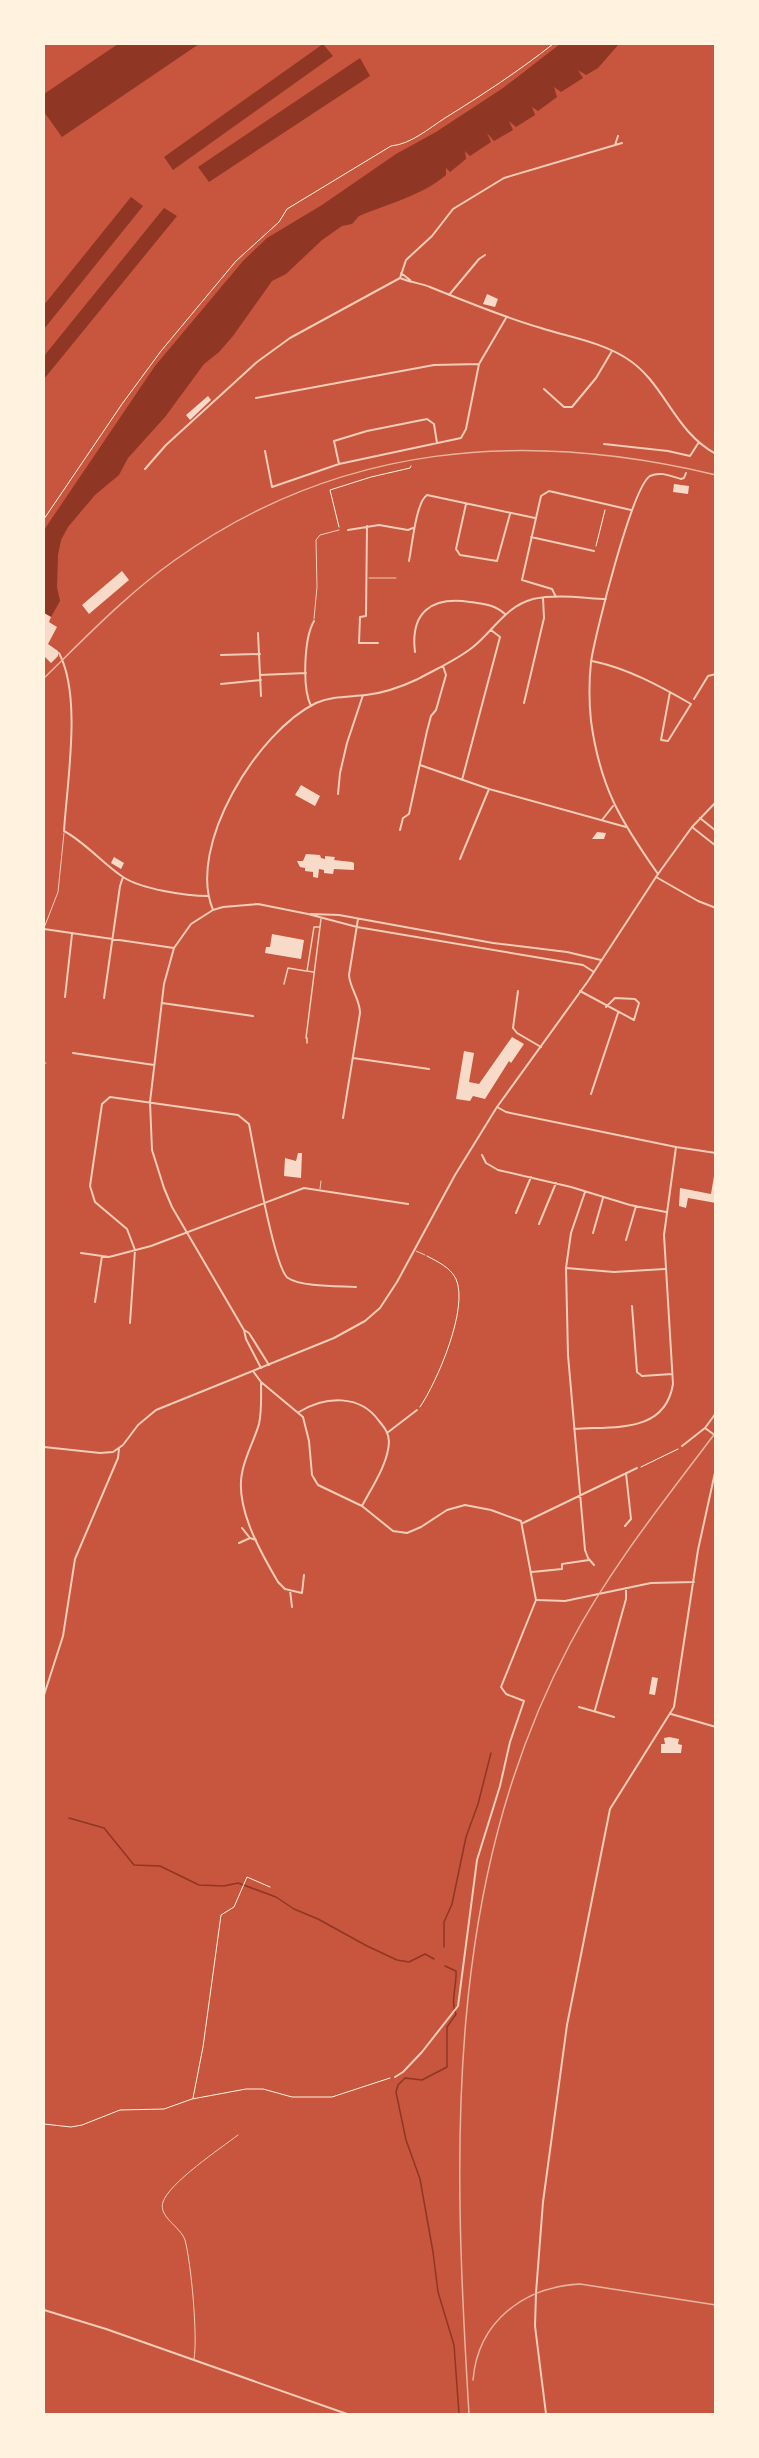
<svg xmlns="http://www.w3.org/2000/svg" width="759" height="2458" viewBox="0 0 759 2458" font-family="'Playfair Display',serif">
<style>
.water{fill:#8f3625}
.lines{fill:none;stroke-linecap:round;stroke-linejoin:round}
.stream{stroke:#8f3625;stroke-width:1.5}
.building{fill:#f7dbc8}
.path{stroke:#fff3e0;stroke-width:1}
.service{stroke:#f1ccb7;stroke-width:1}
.pedestrian{stroke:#f1ccb7;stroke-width:1.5}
.minor{stroke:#f1ccb7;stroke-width:2}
.tertiary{stroke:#f1ccb7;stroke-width:2}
.rail{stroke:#e9b49f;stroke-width:1.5}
</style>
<rect width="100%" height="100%" fill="#c8553d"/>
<path class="water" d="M 118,44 L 199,44 L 62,137 L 44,112 L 44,94 Z
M 323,44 L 333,56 L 173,170 L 164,157 Z
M 560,44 L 619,44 L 598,68 L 586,75 L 578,70 L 583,78 L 561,92 L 554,87 L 557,97 L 538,111 L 532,107 L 535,115 L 516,127 L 509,121 L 513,130 L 494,141 L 487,133 L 491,142 L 470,156 L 465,151 L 466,159 L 450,172 L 446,168 L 446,175 C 423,195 388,204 359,216 L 352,224 L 342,226 L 322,240 L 286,274 L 272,281 L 233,336 L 219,352 L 204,364 L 165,417 L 128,458 L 119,475 L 95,495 L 68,527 L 61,540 L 58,555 L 57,587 L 60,601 L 51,617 L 44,613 L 44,530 L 155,366 L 243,261 L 267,238 L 322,205 L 396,154 L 436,132 L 503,88 Z
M 360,58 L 370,76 L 209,182 L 198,167 Z
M 131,197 L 143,206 L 44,329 L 44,305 Z
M 164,208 L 177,216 L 44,379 L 44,356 Z"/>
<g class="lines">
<path class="stream" d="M 69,1818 L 104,1828 L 134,1865 L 160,1866 L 199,1885 L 224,1886 L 238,1883 L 276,1897 L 294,1909 L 318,1919 L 367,1946 L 397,1960 L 409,1962 L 425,1954 L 434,1959
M 444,1947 L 444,1922 L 452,1904 L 466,1837 L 478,1804 L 491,1753
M 445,1966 L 456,1971 C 457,1985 450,2002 456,2014 L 447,2027 L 447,2067 L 422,2080 L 405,2078 L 398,2085 L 396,2092 L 406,2140 L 420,2179 L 433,2252 L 438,2292 L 454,2345 L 459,2414"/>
</g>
<path class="building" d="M 487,294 L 498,299 L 495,307 L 483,304 Z
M 208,396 L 211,400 L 190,420 L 186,415 Z
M 674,484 L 689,486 L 688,494 L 673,492 Z
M 122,571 L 129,580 L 89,614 L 82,605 Z
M 44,613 L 51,617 L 49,622 L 57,627 L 48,644 L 58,651 L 58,656 L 51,663 L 44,656 Z
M 301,785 L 320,796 L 315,806 L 295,795 Z
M 597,832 L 606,833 L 604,839 L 592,839 Z
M 306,854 L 320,855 L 321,858 L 325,859 L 325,856 L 335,857 L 334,860 L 352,862 L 354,863 L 354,870 L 334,869 L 333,874 L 324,873 L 324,870 L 319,869 L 318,878 L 313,877 L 313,872 L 305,871 L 305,868 L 300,867 L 297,861 L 303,861 Z
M 114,857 L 124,863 L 121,869 L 111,863 Z
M 272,934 L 304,940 L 301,959 L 265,953 L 266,947 L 270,947 Z
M 512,1037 L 524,1044 L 511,1063 L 509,1061 L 485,1099 L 473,1096 L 470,1101 L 456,1099 L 464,1051 L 474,1053 L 469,1082 L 479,1084 Z
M 298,1153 L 302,1153 L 301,1178 L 284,1176 L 285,1158 L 296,1161 Z
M 714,1176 L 716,1203 L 688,1198 L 686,1208 L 679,1206 L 680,1188 L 711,1194 Z
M 652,1677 L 658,1678 L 655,1695 L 649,1694 Z
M 669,1737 L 679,1739 L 678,1744 L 682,1745 L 681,1753 L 661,1753 L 661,1744 L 665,1744 L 664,1738 Z"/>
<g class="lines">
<path class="path" d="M 44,519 L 122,404 L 161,351 L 236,261 L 279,222 L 287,209 L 391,146 C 411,144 428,129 445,118 C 482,95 519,71 553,44
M 339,527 L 330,490 L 371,477 L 410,468 L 411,466
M 596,546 L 605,510
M 420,1407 C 437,1382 469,1308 456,1279 C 450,1267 438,1262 427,1256
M 641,1467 L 678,1449
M 193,2098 L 203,2047 L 221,1915 L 234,1907 L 247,1877 L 270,1887
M 44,2124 L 71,2127 L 82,2125 L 120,2110 L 164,2109 L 192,2099 L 246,2089 L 263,2089 L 292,2097 L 332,2097 L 390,2078"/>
<path class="service" d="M 369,578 L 396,578
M 314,619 L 317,587 L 316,540 L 320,535 L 339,530
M 44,928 L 58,892 L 64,833
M 44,1063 L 46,1063
M 320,1189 L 321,1181
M 416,1251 L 425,1255
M 194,2359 C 198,2337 191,2262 185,2240 C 180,2226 158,2217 163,2202 C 169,2183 221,2148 238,2135"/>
<path class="pedestrian" d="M 313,972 L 307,971 L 314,927 L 319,927
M 284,984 L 288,968 L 306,971
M 307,1043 L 307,1038 L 306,1038 L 321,919"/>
<path class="minor" d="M 615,145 L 618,136
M 401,273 L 410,280
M 400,278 C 409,282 420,283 430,287 C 467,302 503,317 541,328 C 569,337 601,342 626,358 C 665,382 673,431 716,454
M 449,295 L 479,259 L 485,255
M 544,389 L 564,407 L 572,407 L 596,378 L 612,351
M 256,398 L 434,365 L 479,364
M 604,444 L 668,451 L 690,456 L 699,442
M 265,451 L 272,487 L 339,464 L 461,438 L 466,429 L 479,364 L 506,318
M 339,464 L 334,441 L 367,431 L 427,419 L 434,424 L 437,443
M 145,469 L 166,445 L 257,362 L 290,338 L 400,278 L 406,260 L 432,236 L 453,209 L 504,178 L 622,143
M 466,504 L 456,549 L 460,555 L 497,561 L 510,514
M 367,526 L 366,616 L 360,617 L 359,643 L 378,643
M 348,530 L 379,525 L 408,530 L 413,528
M 531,537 L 594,551
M 409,561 C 412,546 416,502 427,495 L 535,518
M 556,597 L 552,589 L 522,580 L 541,496 L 549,491 L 631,510
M 258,633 L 261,696
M 415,652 C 410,612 432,596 470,602 C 483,604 494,604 505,614
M 59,653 C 82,696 67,782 64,831 C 86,843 102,863 123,877 C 141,889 186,896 208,896
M 221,655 L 260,654
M 592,661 C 627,668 660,686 691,704 L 668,741 L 661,740 L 670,692
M 260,675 L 306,673
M 221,684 L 261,680
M 694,699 L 708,676 L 716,674
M 524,703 L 544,618 L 543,598
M 311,706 C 302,688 304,638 314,621
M 420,765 L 489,789 L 626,827
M 462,780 L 500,637 L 491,630
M 338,794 L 340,773 L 347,743 L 363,695
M 700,818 L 716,831
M 602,820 L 613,806
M 692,827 L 716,846
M 400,830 L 403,818 L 409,814 L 427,731 L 431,716 L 436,710 L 446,675 L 443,666
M 460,859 L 489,789
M 658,874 C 620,820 600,787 591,721 C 589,702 589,681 591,662 C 595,635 632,487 650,476 C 660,471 671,476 681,479 L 684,478 L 686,473
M 656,877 L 698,901 L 716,908
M 213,910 C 186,846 258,731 316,703 C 332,696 349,697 366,695 C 384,693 401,687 418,679 C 436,669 457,660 473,647 C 493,631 506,606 533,599 C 557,594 582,598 606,599
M 311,914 L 339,915 L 493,943 L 567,952 L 601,960
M 44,929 L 174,948
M 518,991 L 513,1028 L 517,1033 L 541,1047
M 580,991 L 634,1020 L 639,1003 L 635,999 L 615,998 L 606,1007
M 65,997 L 72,934
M 104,998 L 120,886 L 123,877
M 162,1003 L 253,1016
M 73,1053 L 154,1065
M 353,1058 L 429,1069
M 591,1094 L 618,1013
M 343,1118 L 360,1013 C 360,999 350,989 349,975 L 358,919
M 482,1155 L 486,1163 L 498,1170 L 571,1187 L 630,1205 L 666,1212
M 585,1192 L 571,1233 L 566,1268 L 568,1355 L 585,1550 L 588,1558 L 594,1565
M 516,1213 L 531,1177
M 539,1224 L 556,1183
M 593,1233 L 603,1198
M 626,1240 L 636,1206
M 81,1253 L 109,1257 L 151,1246 L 304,1188 L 408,1204
M 566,1268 L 614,1272 L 665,1269
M 95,1302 L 102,1256
M 632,1306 L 637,1372 L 642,1376 L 672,1374
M 130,1323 L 135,1250 L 127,1229 L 95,1202 L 90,1186 L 102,1104 L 110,1097 L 238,1115 L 249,1124 C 254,1148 274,1269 288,1278 C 301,1287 340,1286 356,1287
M 244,1330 L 246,1339 L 261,1368
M 269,1365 L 249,1333 L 244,1330 L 172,1207 L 164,1188 L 152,1150 L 150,1102 L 164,984 L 174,948 L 191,924 L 213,910 L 223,907 L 258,904 L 308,914 L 357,927 L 583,965 L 594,972
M 253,1371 L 261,1382 L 303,1417 L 309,1441 L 312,1475 L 318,1485 L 362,1506 L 393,1531 L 407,1533 L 421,1527 L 447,1510 L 465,1505 L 491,1510 L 521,1521 L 536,1600
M 261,1382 C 261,1396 262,1410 259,1424 C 254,1441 245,1456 242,1473 C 235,1508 261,1553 278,1582 L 285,1589 L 302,1593 L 304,1575
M 299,1412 C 325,1396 360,1394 379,1421 C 384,1427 389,1433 389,1442 C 388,1464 372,1487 362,1506
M 705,1428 L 716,1436
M 574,1429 C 614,1426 665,1434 673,1384 L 664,1235 L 676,1147
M 387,1433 L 417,1410
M 682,1446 L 705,1428 L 716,1413
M 523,1523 L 637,1468
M 625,1526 L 631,1519 L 626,1473
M 242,1528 L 250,1538 L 256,1540
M 239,1543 L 250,1538
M 532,1572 L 562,1569 L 562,1564 L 589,1560
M 290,1590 L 292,1607
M 537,1600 L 565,1601 L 651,1583 L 694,1582
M 44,1695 L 63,1636 L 75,1559 L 118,1458 L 119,1449
M 579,1707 L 614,1717
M 595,1710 L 626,1599 L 626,1588
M 671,1714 L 716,1727
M 395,2077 L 403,2072 L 422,2052 L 458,2006 L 477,1860 L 500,1786 L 510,1742 L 524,1701 L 506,1694 L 501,1687 L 536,1600
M 44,2310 L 106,2329 L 347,2414
M 546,2414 L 535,2326 L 536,2293 L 543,2202 L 567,2025 L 610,1809 L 674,1707 L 698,1550 L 716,1468"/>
<path class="tertiary" d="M 497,1107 L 506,1112 L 676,1147 L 716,1153
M 44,1447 L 100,1453 L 113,1452 L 123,1445 L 138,1425 L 156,1410 L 334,1338 L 365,1321 L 380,1308 L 397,1282 L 455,1175 L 497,1107 L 588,981 L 658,874 L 692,827 L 716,802"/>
<path class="rail" d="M 44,678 C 85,638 127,594 175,560 C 339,443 524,429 716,475
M 473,2380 C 478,2321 524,2287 580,2284 L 716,2305
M 469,2414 C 453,2151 443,1884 570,1644 C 610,1568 665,1500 716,1432"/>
</g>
<rect width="759" height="2458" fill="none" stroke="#fff3e0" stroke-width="90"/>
</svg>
